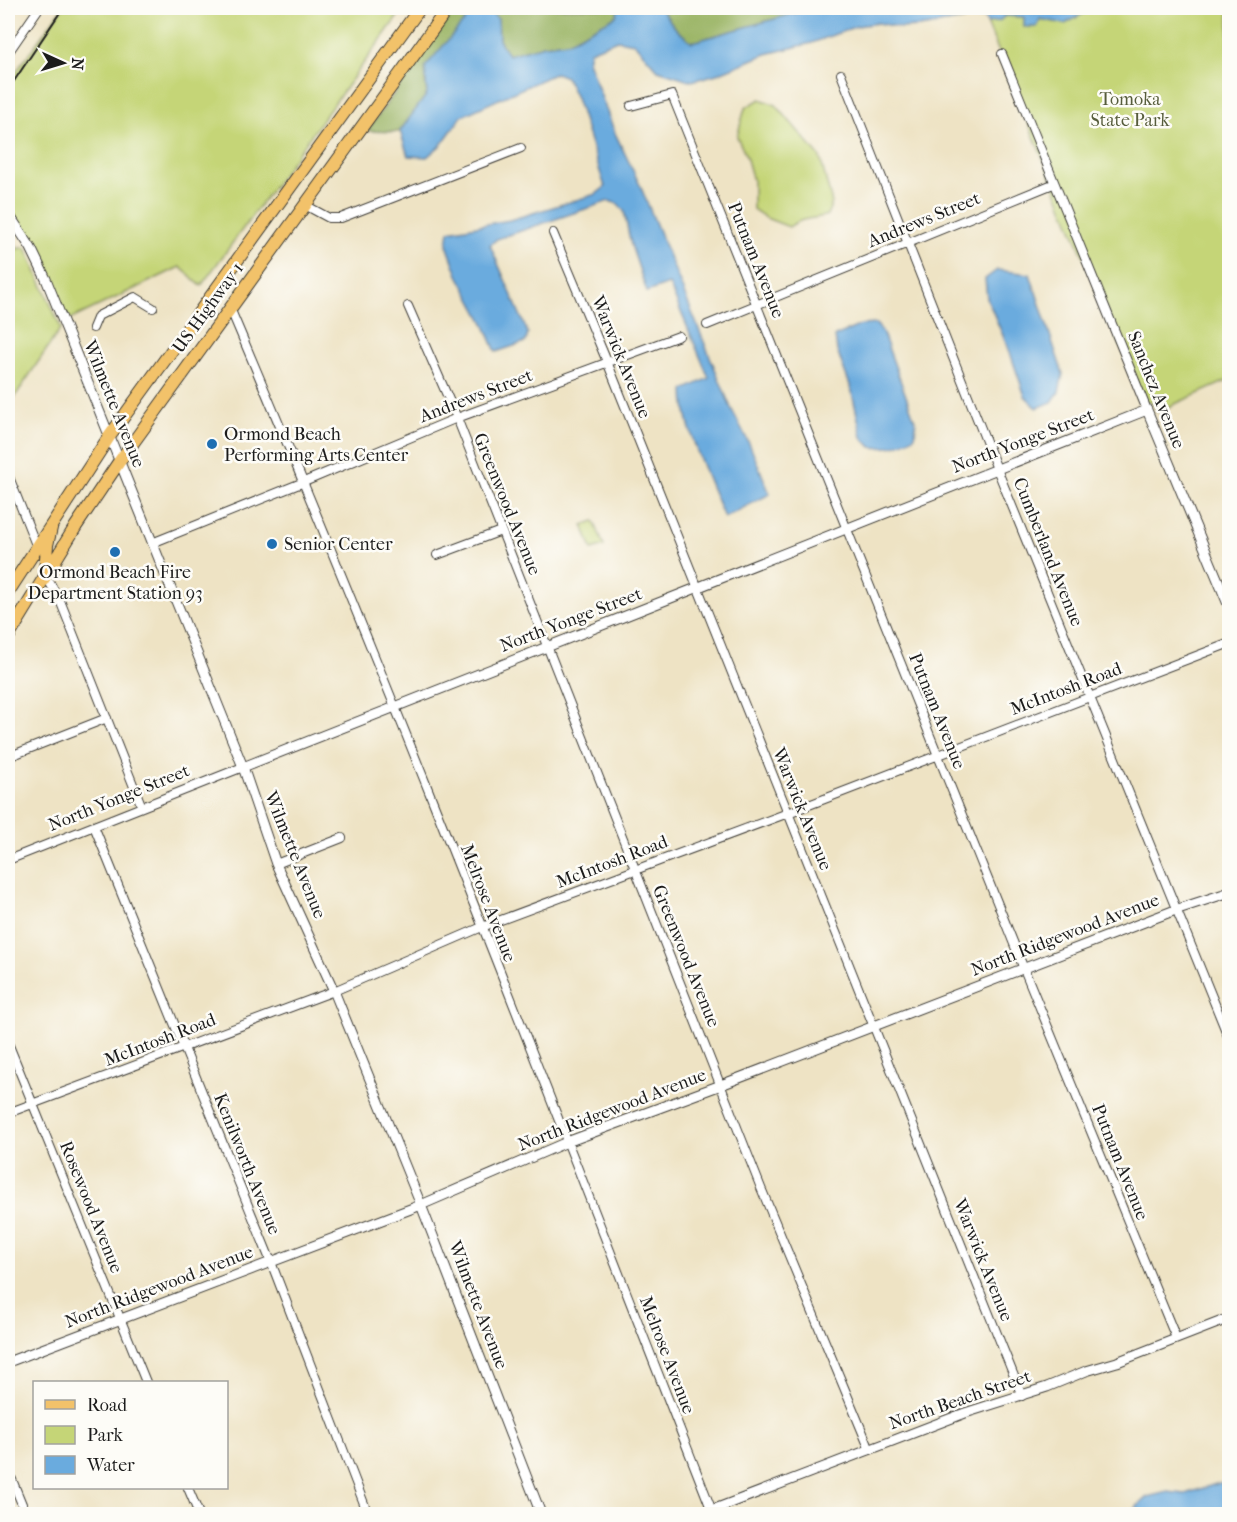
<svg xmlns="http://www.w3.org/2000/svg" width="1237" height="1522" viewBox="0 0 1237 1522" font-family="'IM FELL French Canon',serif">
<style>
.green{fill:#c5d577;stroke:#70784a;stroke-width:1.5}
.forest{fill:#9cb668;stroke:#5c6942;stroke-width:1.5}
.water{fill:#6aabde;stroke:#43647d;stroke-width:1.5}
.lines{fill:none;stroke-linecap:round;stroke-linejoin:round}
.minor-casing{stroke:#3c3a35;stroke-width:10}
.tertiary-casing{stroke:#3c3a35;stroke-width:11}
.primary-casing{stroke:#3c3a35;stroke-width:14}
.minor{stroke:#fff;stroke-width:8}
.tertiary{stroke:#fff;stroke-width:9}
.primary{stroke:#f2c26a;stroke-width:12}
.rail{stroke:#1c1c1c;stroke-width:2}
.poi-dot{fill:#1f6fb2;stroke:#fdfcf7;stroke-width:2}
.labels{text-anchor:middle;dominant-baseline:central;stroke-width:5;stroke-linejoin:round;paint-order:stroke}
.park-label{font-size:18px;fill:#575d3c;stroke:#fdfcf7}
.street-label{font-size:18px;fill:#1c1c1c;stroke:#fdfcf7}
.poi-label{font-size:18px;fill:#1c1c1c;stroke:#fdfcf7;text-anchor:start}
</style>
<rect width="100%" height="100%" fill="#fdfcf7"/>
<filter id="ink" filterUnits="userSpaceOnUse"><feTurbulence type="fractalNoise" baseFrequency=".0167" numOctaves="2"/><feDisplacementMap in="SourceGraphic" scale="12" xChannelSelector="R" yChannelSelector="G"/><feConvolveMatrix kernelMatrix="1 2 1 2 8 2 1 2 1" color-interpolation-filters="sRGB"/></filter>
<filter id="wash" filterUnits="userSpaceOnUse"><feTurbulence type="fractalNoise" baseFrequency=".008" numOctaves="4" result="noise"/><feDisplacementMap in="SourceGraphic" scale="24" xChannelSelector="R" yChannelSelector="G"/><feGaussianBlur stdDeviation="1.35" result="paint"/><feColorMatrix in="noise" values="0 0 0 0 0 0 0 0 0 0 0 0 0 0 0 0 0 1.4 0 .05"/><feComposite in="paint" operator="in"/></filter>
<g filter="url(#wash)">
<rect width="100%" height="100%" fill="#eee3c4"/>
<path class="green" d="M 62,8 L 404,8 L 201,286 L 180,267 L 67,321 L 34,245 L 8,207 L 8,83 Z
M 1093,8 L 1229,8 L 1229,380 L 1157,412 L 1152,401 L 1144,403 L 987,23 L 999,21 L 1005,16 L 1024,17 L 1024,26 L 1040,19 L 1065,24 Z
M 760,99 L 776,105 L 820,157 L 832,203 L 827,215 C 812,220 802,217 789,227 L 766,218 L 753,209 L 753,181 L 746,156 L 737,137 L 745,108 Z
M 8,222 L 17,249 L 25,247 L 27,250 L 61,328 L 8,407 Z
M 594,521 L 604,546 L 592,550 L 583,525 Z"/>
<path class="forest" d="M 456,8 L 619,8 L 617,16 L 568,42 L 544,45 L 508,55 L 499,40 L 498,19 L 425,80 L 427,94 L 400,132 L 367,131 Z
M 660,8 L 814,8 L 692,42 L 677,30 Z"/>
<path class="water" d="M 619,8 L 660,8 L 677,30 L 692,42 L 814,8 L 1093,8 L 1065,24 L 1040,19 L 1037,27 L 1024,27 L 1024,17 L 1005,16 L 999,21 L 987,23 L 984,17 L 919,27 L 901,28 L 878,23 L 857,26 L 812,43 L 766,54 L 717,74 L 692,81 L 658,70 L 634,43 L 617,40 L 590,51 L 588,61 L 615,133 L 640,185 L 731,408 L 749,443 L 770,494 L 724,518 C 709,479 684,431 684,390 L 709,378 L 669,284 L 647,292 L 631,245 L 624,211 L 618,204 L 609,201 L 497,239 L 490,245 L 528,333 L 526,342 L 496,352 L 483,321 L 458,275 L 447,245 L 449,231 L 510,220 L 596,194 L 605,187 L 576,98 L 566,77 L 556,73 L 462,116 L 441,145 L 427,157 L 408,156 L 400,131 L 427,94 L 425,67 L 473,11 L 489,11 L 498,19 L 499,40 L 508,55 L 544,45 L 568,42 L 616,16 Z
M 997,270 L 1030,274 L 1063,374 L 1059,392 L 1052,402 L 1037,408 L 1025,396 L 1009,350 L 987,298 L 985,279 Z
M 876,324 L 882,331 L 916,423 L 915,436 C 900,446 888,449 871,447 L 862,437 L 851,388 L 837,351 L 835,336 L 861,325 Z
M 1229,1481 L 1229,1514 L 1129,1514 L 1147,1497 L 1168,1492 L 1185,1494 L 1216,1484 Z"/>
</g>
<g filter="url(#ink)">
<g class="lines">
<g class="minor-casing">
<path id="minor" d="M 437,8 L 444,13
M 8,53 L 39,8
M 1002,54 L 1147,410
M 841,74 L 997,469 L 1230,1041
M 631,106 L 672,95 L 1024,969 L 1176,1338
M 305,205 L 329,218 L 341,218 L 521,148
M 553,233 L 608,364 L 1022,1396
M 408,306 L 457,418 L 761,1188 L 870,1450
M 230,308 C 399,705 554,1109 712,1511
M 707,325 L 1053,184
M 93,328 L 98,316 L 135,297 L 153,308
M 9,477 L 36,545
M 152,543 L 304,482 L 457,418 L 679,336
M 437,555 L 501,531
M 45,574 L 61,603 L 142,807
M 8,757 L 107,718
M 94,826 L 271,1262 L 368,1514
M 8,860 L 243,767
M 276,864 L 342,838
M 8,1043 L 146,1382
M 8,1113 L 334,991 L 482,927 L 788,813 L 1230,643
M 8,1470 L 26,1514
M 188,1488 L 199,1514"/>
</g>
<g class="tertiary-casing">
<path id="tertiary" d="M 8,213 L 31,248 L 46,279 L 243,767 L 276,864 L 334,991 L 421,1205 L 541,1514
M 243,767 L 1147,410 L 1230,609
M 8,1362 L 421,1205 L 567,1142 L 721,1085 L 1178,909 L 1230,892
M 702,1514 L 965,1413 L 1047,1387 L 1086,1371 L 1117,1362 L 1230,1318"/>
</g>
<g class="primary-casing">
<path id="primary" d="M 45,573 L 47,545 L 51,528
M 8,592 L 109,437 L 420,8
M 8,637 L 76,526 L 119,462 L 448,8"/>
</g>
<use href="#minor" class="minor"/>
<use href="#tertiary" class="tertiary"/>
<use href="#primary" class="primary"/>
<path class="rail" d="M 8,90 L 63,8"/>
</g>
</g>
<g class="poi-dot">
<circle cx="212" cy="444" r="6"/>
<circle cx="272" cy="544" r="6"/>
<circle cx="115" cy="552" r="6"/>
</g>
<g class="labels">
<g class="park-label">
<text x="1130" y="99">Tomoka<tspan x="1130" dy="21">State Park</tspan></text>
</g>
<g class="street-label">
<text transform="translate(924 220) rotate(-22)">Andrews Street</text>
<text transform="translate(756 260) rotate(68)">Putnam Avenue</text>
<text transform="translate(208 308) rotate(-54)">US Highway 1</text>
<text transform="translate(621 357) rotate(68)">Warwick Avenue</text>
<text transform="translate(1156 390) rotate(68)">Sanchez Avenue</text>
<text transform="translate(476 396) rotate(-21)">Andrews Street</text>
<text transform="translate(114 404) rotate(68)">Wilmette Avenue</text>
<text transform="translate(1023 441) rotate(-21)">North Yonge Street</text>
<text transform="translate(507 504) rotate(68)">Greenwood Avenue</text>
<text transform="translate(1048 552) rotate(68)">Cumberland Avenue</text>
<text transform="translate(571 620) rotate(-21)">North Yonge Street</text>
<text transform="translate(1066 689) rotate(-21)">McIntosh Road</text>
<text transform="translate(937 711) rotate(68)">Putnam Avenue</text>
<text transform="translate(119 798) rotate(-22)">North Yonge Street</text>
<text transform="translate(802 809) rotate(68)">Warwick Avenue</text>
<text transform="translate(295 855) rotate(68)">Wilmette Avenue</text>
<text transform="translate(612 862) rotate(-21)">McIntosh Road</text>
<text transform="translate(488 903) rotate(69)">Melrose Avenue</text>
<text transform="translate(1065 935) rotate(-21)">North Ridgewood Avenue</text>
<text transform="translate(686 956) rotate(68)">Greenwood Avenue</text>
<text transform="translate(160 1040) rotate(-21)">McIntosh Road</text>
<text transform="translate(612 1110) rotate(-21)">North Ridgewood Avenue</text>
<text transform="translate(1120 1162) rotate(68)">Putnam Avenue</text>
<text transform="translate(247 1164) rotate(68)">Kenilworth Avenue</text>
<text transform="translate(91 1207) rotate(68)">Rosewood Avenue</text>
<text transform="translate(983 1260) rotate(68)">Warwick Avenue</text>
<text transform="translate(159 1287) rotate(-21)">North Ridgewood Avenue</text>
<text transform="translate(478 1305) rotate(69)">Wilmette Avenue</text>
<text transform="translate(667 1355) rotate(69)">Melrose Avenue</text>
<text transform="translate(960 1400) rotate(-19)">North Beach Street</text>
</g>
<g class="poi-label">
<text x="224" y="434">Ormond Beach<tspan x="224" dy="21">Performing Arts Center</tspan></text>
<text x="284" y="544">Senior Center</text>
<text x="115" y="572" text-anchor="middle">Ormond Beach Fire<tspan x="115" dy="21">Department Station 93</tspan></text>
</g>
</g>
<rect width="1237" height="1522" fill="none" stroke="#fdfcf7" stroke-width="30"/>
<rect x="33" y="1381" width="195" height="108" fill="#fdfcf7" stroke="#a3a29f" stroke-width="1.5"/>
<rect x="45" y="1400" width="30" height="9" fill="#f2c26a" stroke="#a3a29f" stroke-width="1.5"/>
<text x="87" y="1411" font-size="18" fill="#1c1c1c">Road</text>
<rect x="45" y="1426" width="30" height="18" fill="#c5d577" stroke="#a3a29f" stroke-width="1.5"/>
<text x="87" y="1441" font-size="18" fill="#1c1c1c">Park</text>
<rect x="45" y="1456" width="30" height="18" fill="#6aabde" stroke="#a3a29f" stroke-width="1.5"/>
<text x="87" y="1471" font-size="18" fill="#1c1c1c">Water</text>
<g transform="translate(63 63) rotate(94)" stroke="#fdfcf7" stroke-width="4.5" paint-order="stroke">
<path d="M0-4.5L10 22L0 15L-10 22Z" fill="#1c1c1c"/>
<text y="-9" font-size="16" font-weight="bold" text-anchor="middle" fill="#1c1c1c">N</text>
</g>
</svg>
